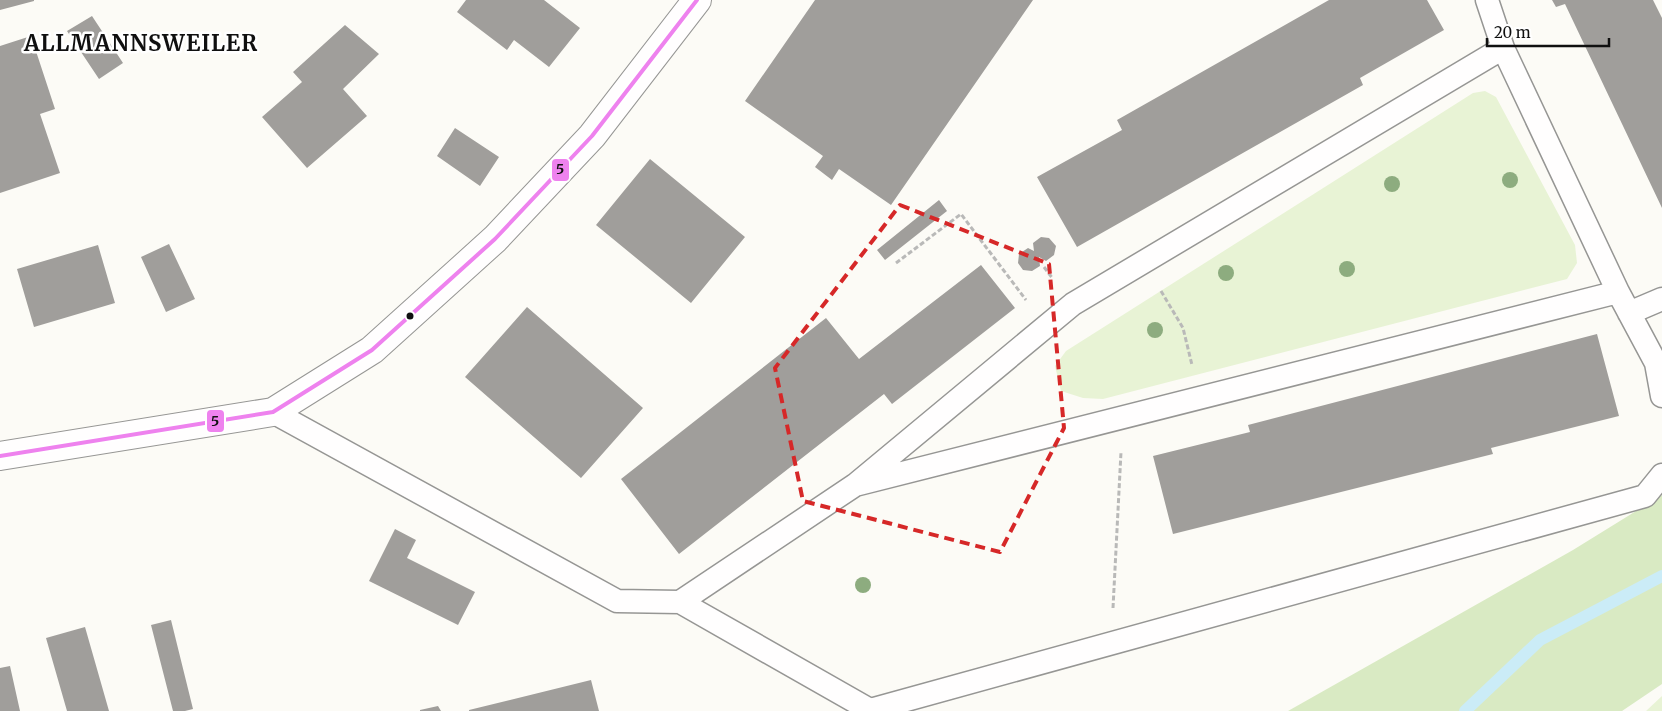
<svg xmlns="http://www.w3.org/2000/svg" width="1662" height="711" viewBox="0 0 1662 711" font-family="Merriweather,serif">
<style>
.green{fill:#e8f3d5}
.forest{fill:#d9eac3}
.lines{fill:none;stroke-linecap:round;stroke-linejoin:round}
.stream{stroke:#cbecf7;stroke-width:12}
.building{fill:#a09e9b}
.service-casing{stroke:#969694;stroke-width:25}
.minor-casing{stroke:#969694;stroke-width:30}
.path{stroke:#b9b9b8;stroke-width:3;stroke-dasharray:5 2.5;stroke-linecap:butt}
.service{stroke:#fffefe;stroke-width:22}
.minor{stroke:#fffefe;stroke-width:28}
.bus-1-casing{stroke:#fff;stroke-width:8}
.bus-1{stroke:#ee82ee;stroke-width:4}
.tree{fill:#8dac7f}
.marked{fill:none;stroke:#d62828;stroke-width:4;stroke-dasharray:10 6;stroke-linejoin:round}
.bus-dot{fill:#101010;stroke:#fff;stroke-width:2}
.labels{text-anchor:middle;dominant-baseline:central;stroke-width:5;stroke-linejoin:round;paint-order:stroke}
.district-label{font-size:22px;font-weight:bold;letter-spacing:1px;fill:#101010;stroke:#fff}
.line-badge{stroke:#fff;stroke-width:2}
.pale-badge-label{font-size:14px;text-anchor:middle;font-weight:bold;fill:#111}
</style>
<rect width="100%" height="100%" fill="#fcfbf6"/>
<path class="green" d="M 1485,91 L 1496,97 L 1575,245 L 1577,263 L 1567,279 L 1103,399 L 1083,398 L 1061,391 L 1055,366 L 1066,351 L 1473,93 Z
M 1662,696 L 1662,711 L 1646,711 Z"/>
<path class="forest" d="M 1662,495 L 1662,684 L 1622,711 L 1288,711 L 1573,550 Z"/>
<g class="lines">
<path class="stream" d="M 1465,711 L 1540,640 L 1662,576"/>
</g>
<path class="building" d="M 0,0 L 34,0 L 34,1 L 0,10 Z
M 466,0 L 544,0 L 580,28 L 549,67 L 514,40 L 507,50 L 457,12 Z
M 815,0 L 1033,0 L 891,205 L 839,169 L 832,180 L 815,167 L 823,156 L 745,101 Z
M 1329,0 L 1427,0 L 1444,30 L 1360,78 L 1363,85 L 1077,247 L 1037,177 L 1122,130 L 1117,120 Z
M 1552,0 L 1653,0 L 1662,18 L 1662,208 L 1565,4 L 1556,7 Z
M 92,16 L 123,63 L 99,79 L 67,31 Z
M 345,25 L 379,54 L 343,89 L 367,116 L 307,168 L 262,117 L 302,82 L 293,72 Z
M 31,36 L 55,109 L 40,114 L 60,173 L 0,193 L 0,46 Z
M 455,128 L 499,157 L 480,186 L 437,156 Z
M 650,159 L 745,237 L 691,303 L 596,225 Z
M 939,200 L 947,211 L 885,260 L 877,250 Z
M 1041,237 L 1049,238 L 1056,246 L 1054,255 L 1046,261 L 1039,257 L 1040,266 L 1032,271 L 1023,270 L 1018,263 L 1019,254 L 1028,248 L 1034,251 L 1033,243 Z
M 169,244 L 195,299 L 166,312 L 141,257 Z
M 98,245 L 115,303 L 34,327 L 17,269 Z
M 981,265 L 1015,308 L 892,404 L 884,394 L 679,554 L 621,479 L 826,318 L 859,359 Z
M 527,307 L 643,408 L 581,478 L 465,377 Z
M 1597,334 L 1619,416 L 1491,448 L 1493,454 L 1173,534 L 1153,456 L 1250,432 L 1248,425 Z
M 395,529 L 416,540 L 407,558 L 475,592 L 458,625 L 369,581 Z
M 171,620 L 193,709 L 185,711 L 173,711 L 151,625 Z
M 85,627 L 109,711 L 67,711 L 46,638 Z
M 10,666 L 20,711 L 0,711 L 0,668 Z
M 591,680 L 599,711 L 469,711 L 469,710 Z
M 438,706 L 441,711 L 420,711 L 420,710 Z"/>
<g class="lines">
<g class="service-casing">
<path id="service" d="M 1487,0 L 1503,48
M 1618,292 L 1656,363 L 1662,396
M 1629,313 L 1662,299
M 273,412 L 617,601 L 680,602 L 870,710 L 1645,496 L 1662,475
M 680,602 L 855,485 L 1073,304 L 1503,48 L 1618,292 L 855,485"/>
</g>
<g class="minor-casing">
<path id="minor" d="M 0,456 L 273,412 L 372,350 L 495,239 L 592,136 L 697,0"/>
</g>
<path class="path" d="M 896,263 L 961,214 L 1026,300
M 1044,267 L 1053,279
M 1161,291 L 1183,328 L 1192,365
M 1113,608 L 1121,452"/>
<use href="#service" class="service"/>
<use href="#minor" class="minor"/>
<g class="bus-1-casing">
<path id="bus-1" d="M 0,456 L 273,412 L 372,350 L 495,239 L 592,136 L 697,0"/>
</g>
<use href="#bus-1" class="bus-1"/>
</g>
<g class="tree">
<circle cx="1510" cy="180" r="8"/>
<circle cx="1392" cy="184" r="8"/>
<circle cx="1347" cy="269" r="8"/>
<circle cx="1226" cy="273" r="8"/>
<circle cx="1155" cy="330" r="8"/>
<circle cx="863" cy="585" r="8"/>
</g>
<path class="marked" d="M 900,205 L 1049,264 L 1064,428 L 1000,552 L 803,501 L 775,368 Z"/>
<circle class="bus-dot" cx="410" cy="316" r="4.5"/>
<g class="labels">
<g class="district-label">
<text x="141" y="43">ALLMANNSWEILER</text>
</g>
</g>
<g class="line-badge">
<rect x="551" y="158" width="19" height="24" rx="5" fill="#ee82ee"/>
<rect x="206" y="409" width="19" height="24" rx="5" fill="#ee82ee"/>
</g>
<g class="pale-badge-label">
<text x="560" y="174">5</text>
<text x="215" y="426">5</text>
</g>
<path d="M1487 38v8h122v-8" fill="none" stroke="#101010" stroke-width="2.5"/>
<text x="1494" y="38" font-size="15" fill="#101010" stroke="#ffffff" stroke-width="4" paint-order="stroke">20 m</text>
</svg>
